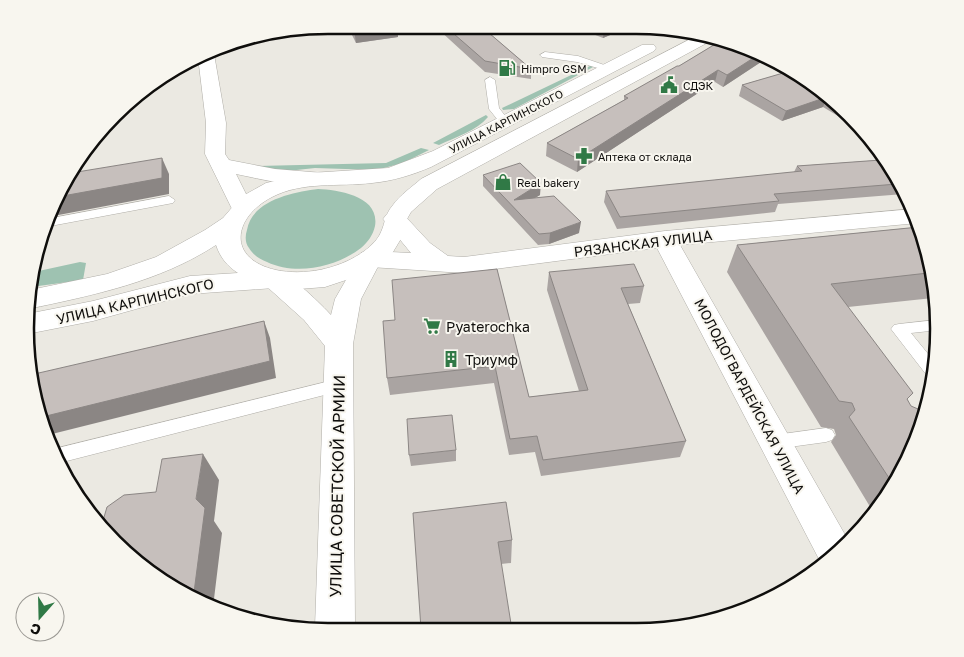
<svg xmlns="http://www.w3.org/2000/svg" width="964" height="657" viewBox="0 0 964 657" font-family="'Golos Text',sans-serif">
<style>
.green{fill:#9ec2b1}
.lines{fill:none;stroke-linecap:round;stroke-linejoin:round}
.service-casing{stroke:#b0aea8;stroke-width:1}
.minor-casing{stroke:#b0aea8;stroke-width:1}
.tertiary-casing{stroke:#b0aea8;stroke-width:1}
.primary-casing{stroke:#b0aea8;stroke-width:1}
.service{fill:#fff;fill-rule:evenodd}
.minor{fill:#fff;fill-rule:evenodd}
.tertiary{fill:#fff;fill-rule:evenodd}
.primary{fill:#fff;fill-rule:evenodd}
.wall{fill:#aaa4a2}
.shaded-wall{fill:#8b8684}
.building{fill:#c6bfbc;stroke:#8b8684}
.labels{text-anchor:middle;dominant-baseline:central;stroke-width:4;stroke-linejoin:round;paint-order:stroke}
.far-poi-label{font-size:11px;fill:#0f0e0c;stroke:#f8f6ef;text-anchor:start}
.far-street-label{font-size:11px;fill:#0f0e0c;stroke:#f8f6ef}
.street-label{font-size:14px;fill:#0f0e0c;stroke:#f8f6ef}
.poi-label{font-size:14px;fill:#0f0e0c;stroke:#f8f6ef;text-anchor:start}
.near-street-label{font-size:16px;fill:#0f0e0c;stroke:#f8f6ef}
.rim{fill:none;stroke:#0f0e0c;stroke-width:2.5}
</style>
<rect width="100%" height="100%" fill="#ebe9e2"/>
<path class="green" d="M 590,66 L 595,66 L 514,109 L 503,110 L 502,108 Z
M 486,115 L 488,117 C 476,131 456,137 439,145 L 433,143 Z
M 421,148 L 429,150 L 403,163 L 376,170 L 315,168 L 278,172 L 257,166 L 386,163 Z
M 318,189 C 339,190 380,196 375,226 C 373,235 368,242 361,248 C 336,267 297,276 267,262 C 260,259 253,255 249,248 C 245,243 245,236 247,230 C 252,200 294,192 318,189 Z
M 80,262 L 86,263 L 83,280 L 31,287 L 34,272 Z"/>
<g class="lines">
<g class="service-casing">
<path id="service" d="M 545,52 L 578,56 L 613,68 L 608,71 L 577,62 L 542,57 L 540,55 Z
M 490,77 L 495,80 L 499,108 L 510,122 L 509,124 L 501,124 L 489,109 L 485,80 Z
M 169,196 L 175,200 L 173,203 L 45,227 L 47,219 Z
M 937,320 L 939,330 L 911,333 L 933,360 L 930,375 L 925,373 L 891,329 L 894,325 L 899,324 Z
M 338,379 L 344,380 L 346,385 L 344,390 L 59,463 L 54,449 Z
M 826,428 L 832,430 L 835,435 L 832,440 L 826,442 L 775,449 L 769,447 L 766,442 L 769,437 L 775,435 Z"/>
</g>
<g class="minor-casing">
<path id="minor" d="M 212,51 L 214,54 L 226,123 L 225,154 L 229,160 L 275,169 L 323,173 L 326,178 L 323,183 C 298,189 261,179 236,174 L 253,208 L 250,213 L 242,215 L 234,213 L 205,154 L 206,123 L 198,57 Z
M 914,209 L 918,223 L 680,245 L 848,540 L 849,544 L 821,563 L 657,248 L 464,273 L 370,267 L 361,265 L 358,259 L 361,253 L 370,251 L 411,253 L 383,219 L 387,214 L 395,212 L 403,214 L 430,243 L 448,256 L 464,257 L 665,231 Z"/>
</g>
<g class="tertiary-casing">
<path id="tertiary" d="M 370,251 L 379,253 L 382,259 L 361,299 L 353,344 L 355,627 L 315,627 L 325,346 L 304,320 L 265,285 L 261,279 L 265,273 C 271,271 274,270 280,272 C 292,276 322,305 331,315 L 335,299 L 358,259 L 361,253 Z"/>
</g>
<g class="primary-casing">
<path id="primary" d="M 702,33 L 716,38 L 437,189 L 411,212 L 407,219 L 405,232 L 393,252 L 379,265 L 358,276 L 325,287 L 299,289 L 274,288 L 190,294 L 93,321 L 27,334 L 27,314 L 93,301 L 190,276 L 238,273 C 227,266 220,257 216,245 C 159,282 94,295 28,309 L 26,308 L 30,290 L 107,274 L 156,257 L 205,230 L 223,218 L 241,197 L 266,183 L 310,173 L 388,168 L 433,151 L 642,45 L 654,45 L 656,48 L 654,51 L 431,167 C 412,175 393,181 372,183 C 338,187 303,181 272,197 C 232,218 227,259 276,270 C 304,276 337,269 360,254 C 368,249 378,240 381,232 C 386,221 384,216 393,205 C 400,195 412,187 421,179 Z"/>
</g>
<use href="#service" class="service"/>
<use href="#minor" class="minor"/>
<use href="#tertiary" class="tertiary"/>
<use href="#primary" class="primary"/>
</g>
<path class="wall" d="M 347,25 L 397,26 L 398,37 L 356,43 Z
M 438,27 L 482,27 L 531,69 L 531,79 L 485,72 L 438,29 Z
M 580,29 L 622,30 L 603,38 Z
M 722,40 L 770,56 L 723,87 L 715,82 L 577,172 L 546,156 L 547,143 L 624,100 L 624,96 L 679,66 Z
M 790,71 L 850,114 L 843,119 L 823,107 L 782,121 L 739,96 L 742,85 Z
M 881,160 L 904,194 L 778,204 L 775,212 L 617,229 L 604,202 L 606,191 L 794,172 L 797,166 Z
M 483,175 L 540,195 L 535,198 L 579,233 L 549,244 L 538,245 L 483,186 Z
M 919,227 L 933,298 L 848,307 L 908,400 L 916,444 L 872,510 L 831,442 L 836,435 L 834,429 L 821,427 L 727,272 L 737,245 Z
M 497,269 L 529,397 L 579,391 L 547,290 L 549,272 L 644,286 L 640,303 L 628,304 L 686,441 L 680,457 L 541,476 L 535,452 L 509,455 L 494,383 L 390,395 L 387,378 L 395,320 Z
M 456,450 L 456,461 L 411,466 L 409,455 Z
M 413,513 L 512,540 L 511,563 L 501,564 Z"/>
<path class="shaded-wall" d="M 375,26 L 397,26 L 398,37 L 356,43 L 354,29 Z
M 604,29 L 622,30 L 603,38 Z
M 761,53 L 770,56 L 723,87 L 727,75 Z
M 718,70 L 715,82 L 577,172 L 578,159 Z
M 827,97 L 827,98 L 823,107 L 782,121 L 786,111 Z
M 846,111 L 851,116 L 843,119 Z
M 162,158 L 169,174 L 169,194 L 48,217 L 47,216 L 48,213 L 57,197 Z
M 541,183 L 540,195 L 516,209 L 514,200 Z
M 581,222 L 579,233 L 549,244 L 550,233 Z
M 264,321 L 270,338 L 276,378 L 48,435 L 42,417 Z
M 203,454 L 219,480 L 214,521 L 222,533 L 213,607 L 193,600 L 196,499 Z"/>
<path class="building" d="M 352,25 L 375,26 L 354,29 Z
M 446,27 L 482,27 L 531,69 L 485,61 Z
M 722,40 L 761,53 L 727,75 L 718,70 L 578,159 L 547,143 L 628,98 L 624,96 L 677,66 L 679,66 Z
M 790,71 L 827,97 L 786,111 L 742,85 Z
M 162,158 L 162,178 L 57,197 L 71,173 Z
M 881,160 L 897,184 L 774,194 L 779,201 L 620,217 L 606,191 L 802,171 L 797,166 Z
M 520,163 L 541,183 L 514,200 L 554,196 L 581,222 L 550,233 L 539,234 L 483,175 Z
M 919,227 L 928,273 L 831,284 L 913,393 L 907,399 L 911,406 L 918,409 L 923,408 L 916,444 L 891,481 L 849,417 L 855,410 L 852,403 L 839,401 L 737,245 Z
M 634,264 L 644,286 L 621,288 L 686,441 L 543,460 L 537,436 L 510,439 L 495,366 L 387,378 L 383,321 L 395,320 L 392,280 L 497,269 L 529,397 L 588,390 L 549,272 Z
M 264,321 L 270,361 L 42,417 L 31,388 L 30,375 Z
M 452,415 L 456,450 L 409,455 L 407,419 Z
M 203,454 L 196,499 L 205,508 L 193,600 L 114,543 L 100,524 L 102,524 L 107,507 L 124,495 L 156,492 L 162,459 Z
M 506,502 L 512,540 L 498,542 L 512,630 L 421,629 L 413,513 Z
M 754,606 L 752,609 L 701,619 L 703,615 Z"/>
<defs>
<g id="fuel-bare" transform="scale(1.35)"><path d="M-5.5-6h7V0h2V4h1.3V-2.5L3-4.5l.8-.8L6-3V5H2.5V1h-1V6h-7ZM-4.2-4.7v3.2H.2V-4.7Z" fill="#307946" stroke="#f8f6ef" stroke-width="2.5" paint-order="stroke"/></g>
<g id="civic-bare" transform="scale(1.35)"><path d="M-.6-6.5H3V-4.5H.6V-3L4-1V1h2V6H-6V1h2V-1L-.6-3ZM-1.2 2.5V6h2.4V2.5Z" fill="#307946" stroke="#f8f6ef" stroke-width="2.5" paint-order="stroke"/></g>
<g id="pharmacy-bare" transform="scale(1.35)"><path d="M-2-6h4v4h4v4h-4v4h-4v-4h-4v-4h4Z" fill="#307946" stroke="#f8f6ef" stroke-width="2.5" paint-order="stroke"/></g>
<g id="shop-bare" transform="scale(1.35)"><path d="M-5-2.5h2.3a2.7 3.5 0 0 1 5.4 0H5L5.5 6h-11ZM-1.5-2.5h3a1.5 2.3 0 0 0-3 0Z" fill="#307946" stroke="#f8f6ef" stroke-width="2.5" paint-order="stroke"/></g>
<g id="supermarket-bare" transform="scale(1.35)"><path d="M-6-5.5h2.5l.6 2H6L4.5 2H-2.5L-4.4-4H-6ZM-1.5 3.2a1.3 1.3 0 1 0 .1 0ZM3 3.2a1.3 1.3 0 1 0 .1 0Z" fill="#307946" stroke="#f8f6ef" stroke-width="2.5" paint-order="stroke"/></g>
<g id="building-bare" transform="scale(1.35)"><path d="M-4-6H4V6H1V3H-1V6H-4ZM-2.5-4.3h1.7v1.8h-1.7ZM.8-4.3h1.7v1.8H.8ZM-2.5-1h1.7V.8h-1.7ZM.8-1h1.7V.8H.8Z" fill="#307946" stroke="#f8f6ef" stroke-width="2.5" paint-order="stroke"/></g>
</defs>
<g fill-rule="evenodd">
<use href="#fuel-bare" x="507" y="68"/>
<use href="#civic-bare" x="669" y="85"/>
<use href="#pharmacy-bare" x="584" y="156"/>
<use href="#shop-bare" x="503" y="182"/>
<use href="#supermarket-bare" x="432" y="326"/>
<use href="#building-bare" x="451" y="359"/>
</g>
<g class="labels">
<g class="far-poi-label">
<text x="521" y="68">Himpro GSM</text>
<text x="683" y="85">СДЭК</text>
<text x="598" y="156">Аптека от склада</text>
<text x="517" y="182">Real bakery</text>
</g>
<g class="far-street-label">
<text transform="translate(506 121) rotate(-27)">УЛИЦА КАРПИНСКОГО</text>
</g>
<g class="street-label">
<text transform="translate(643 243) rotate(-7)">РЯЗАНСКАЯ УЛИЦА</text>
<text transform="translate(135 301) rotate(-13)">УЛИЦА КАРПИНСКОГО</text>
<text transform="translate(750 396) rotate(62)">МОЛОДОГВАРДЕЙСКАЯ УЛИЦА</text>
</g>
<g class="poi-label">
<text x="446" y="326">Pyaterochka</text>
<text x="465" y="359">Триумф</text>
</g>
<g class="near-street-label">
<text transform="translate(337 486) rotate(-89)">УЛИЦА СОВЕТСКОЙ АРМИИ</text>
</g>
</g>
<path d="M0 0H964V657H0ZM328 34H636A294 294 0 0 1 930 328V329A294 294 0 0 1 636 623H328A294 294 0 0 1 34 329V328A294 294 0 0 1 328 34Z" fill="#f8f6ef" fill-rule="evenodd"/>
<path class="rim" d="M328 34H636A294 294 0 0 1 930 328V329A294 294 0 0 1 636 623H328A294 294 0 0 1 34 329V328A294 294 0 0 1 328 34Z"/>
<g transform="translate(40 617) rotate(200)"><circle r="24" fill="#f8f6ef" stroke="#9b9994"/>
<path d="M0-4L9 19L0 12L-9 19Z" fill="#307946"/>
<text y="-8" font-size="14" font-weight="bold" text-anchor="middle" fill="#0f0e0c">С</text>
</g>
</svg>
